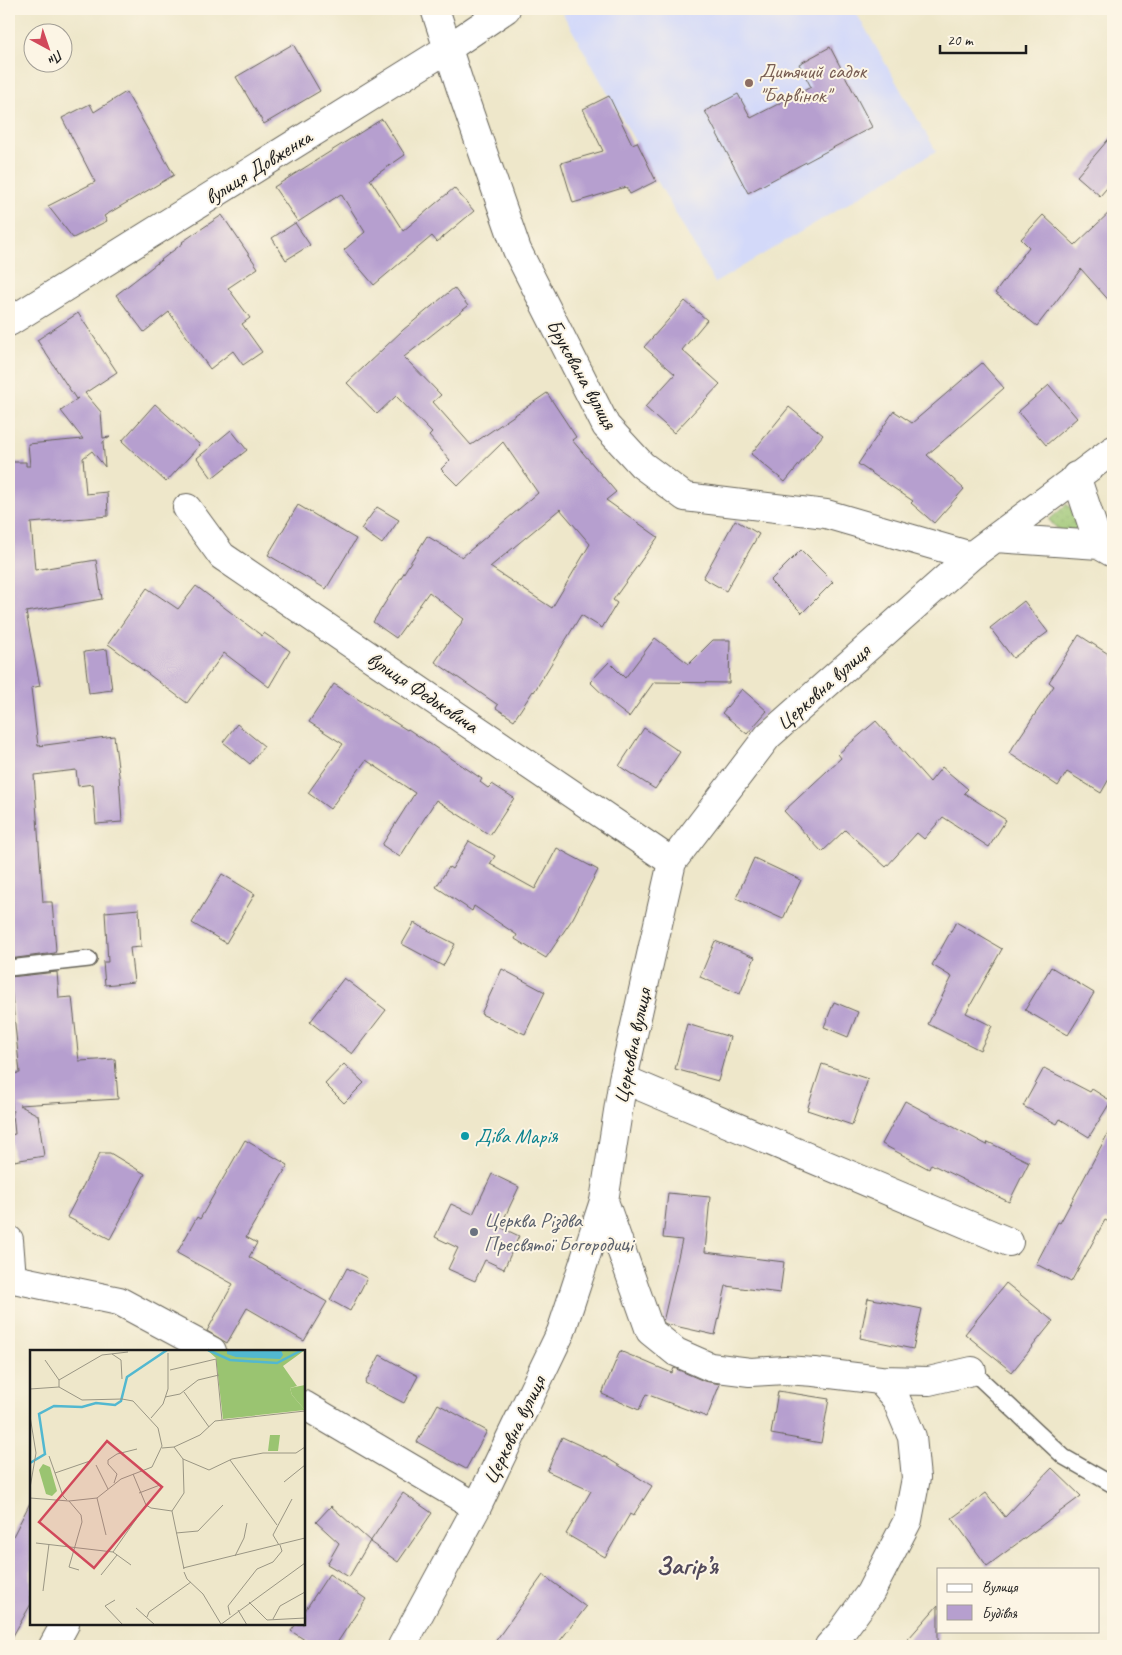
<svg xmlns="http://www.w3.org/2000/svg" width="1122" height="1655" viewBox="0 0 1122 1655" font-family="Caveat,sans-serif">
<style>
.built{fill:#d3d9f9}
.grass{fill:url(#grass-dots);stroke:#5b7046}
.building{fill:#b69fcf;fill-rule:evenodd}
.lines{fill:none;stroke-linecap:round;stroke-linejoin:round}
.lane-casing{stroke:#666359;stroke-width:18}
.street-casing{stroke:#666359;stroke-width:30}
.lane{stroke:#fff;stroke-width:15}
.street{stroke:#fff;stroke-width:28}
.education-dot{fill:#8d6e63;stroke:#fcf5e5;stroke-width:2}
.culture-dot{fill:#0f9aa8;stroke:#fcf5e5;stroke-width:2}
.worship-dot{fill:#6b7280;stroke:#fcf5e5;stroke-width:2}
.labels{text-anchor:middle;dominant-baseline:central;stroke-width:4;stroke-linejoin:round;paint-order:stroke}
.education-label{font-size:21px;fill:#785e54;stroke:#fcf5e5;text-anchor:start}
.street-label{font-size:21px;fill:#1c1c1c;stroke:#fcf5e5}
.culture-label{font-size:21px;fill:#0d838f;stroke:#fcf5e5;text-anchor:start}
.worship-label{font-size:21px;fill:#5b616d;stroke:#fcf5e5;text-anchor:start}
.district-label{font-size:26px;font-weight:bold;fill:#524a5b;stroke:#fcf5e5}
.inset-river{fill:none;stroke:#52b8d0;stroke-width:2.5}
.inset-road{fill:none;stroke:#9a9684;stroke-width:1}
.view{fill:#d1495b;fill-opacity:0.15;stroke:#d1495b;stroke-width:2.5}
.inset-edge{fill:none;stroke:#1c1c1c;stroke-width:2.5}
</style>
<defs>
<pattern id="grass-dots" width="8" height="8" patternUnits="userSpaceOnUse" patternTransform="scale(1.25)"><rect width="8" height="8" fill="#9ac471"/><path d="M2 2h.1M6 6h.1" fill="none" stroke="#84a861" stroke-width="1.8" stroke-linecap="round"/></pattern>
</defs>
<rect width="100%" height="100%" fill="#fcf5e5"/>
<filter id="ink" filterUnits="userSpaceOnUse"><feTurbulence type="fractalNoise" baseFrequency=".02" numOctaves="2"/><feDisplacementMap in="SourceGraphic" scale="10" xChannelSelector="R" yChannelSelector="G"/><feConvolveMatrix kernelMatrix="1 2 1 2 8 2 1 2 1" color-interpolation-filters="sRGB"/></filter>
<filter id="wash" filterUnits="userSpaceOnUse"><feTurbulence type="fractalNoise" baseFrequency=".0096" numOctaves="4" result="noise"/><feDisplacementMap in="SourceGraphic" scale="20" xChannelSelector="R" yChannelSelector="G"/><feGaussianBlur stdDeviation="1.12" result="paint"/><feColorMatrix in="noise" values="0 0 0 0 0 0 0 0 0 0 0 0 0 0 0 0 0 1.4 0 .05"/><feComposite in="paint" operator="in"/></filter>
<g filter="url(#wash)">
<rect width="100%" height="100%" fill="#eee7ca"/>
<path class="built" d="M 572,9 L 854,9 L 936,151 L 715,283 L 563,14 Z"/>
<path class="grass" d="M 1067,504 L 1084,522 L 1067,539 L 1049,520 Z"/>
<g id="blocks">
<path class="building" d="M 293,44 L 320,91 L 264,124 L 236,77 Z
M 830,47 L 872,127 L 748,193 L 705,111 L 738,94 L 751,118 L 811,87 L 799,64 Z
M 126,92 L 174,175 L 104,216 L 107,221 L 73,238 L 48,206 L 95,182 L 62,118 L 90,104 L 94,112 Z
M 609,96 L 632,144 L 637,142 L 656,181 L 630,194 L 626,187 L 573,203 L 561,163 L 603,151 L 583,109 Z
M 382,119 L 405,155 L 370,179 L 403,231 L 454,188 L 474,211 L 437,242 L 432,236 L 374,285 L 344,250 L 365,232 L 341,194 L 298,222 L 274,187 Z
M 1113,134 L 1113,181 L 1100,196 L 1077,176 Z
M 1113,209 L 1113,305 L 1081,269 L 1037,326 L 995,293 L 1029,247 L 1021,239 L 1043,215 L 1075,245 Z
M 222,215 L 258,268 L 228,288 L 250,318 L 242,324 L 262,352 L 243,365 L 233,351 L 210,369 L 169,312 L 144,332 L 116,295 L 183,243 L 182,242 Z
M 295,223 L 310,245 L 286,260 L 272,238 Z
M 454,288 L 468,306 L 404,357 L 441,395 L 433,402 L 471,445 L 547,393 L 576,437 L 572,440 L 616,492 L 606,500 L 658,537 L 613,600 L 617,603 L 602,628 L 581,615 L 534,692 L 533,691 L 514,720 L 496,708 L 498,705 L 435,662 L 464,619 L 429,592 L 396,638 L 373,622 L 427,536 L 462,557 L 538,493 L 503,442 L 458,486 L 441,469 L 450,460 L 429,436 L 432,433 L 396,396 L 377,414 L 347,383 L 403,330 ZM 560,509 L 590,544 L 552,608 L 490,567 Z
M 685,301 L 707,320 L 682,350 L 720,384 L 674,433 L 645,407 L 675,374 L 644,347 Z
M 78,313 L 117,372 L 85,393 L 101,412 L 103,438 L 110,437 L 103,442 L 105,467 L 92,451 L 83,458 L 86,494 L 107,492 L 108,516 L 31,523 L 35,570 L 96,560 L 102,599 L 26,612 L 40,686 L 31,688 L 38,746 L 114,736 L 119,775 L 122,822 L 96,824 L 93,784 L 78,786 L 76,770 L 34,775 L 43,902 L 52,902 L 56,950 L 55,953 L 9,959 L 9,462 L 26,462 L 26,466 L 30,466 L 28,444 L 83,439 L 61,411 L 78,398 L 76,399 L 37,340 Z
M 982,363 L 1004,388 L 927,455 L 964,489 L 934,523 L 911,503 L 913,501 L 858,464 L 894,411 L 912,423 Z
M 1049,385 L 1077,418 L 1046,445 L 1018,412 Z
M 155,404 L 200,445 L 166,482 L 122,441 Z
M 789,407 L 823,435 L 785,482 L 751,454 Z
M 231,430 L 247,450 L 212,478 L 197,458 Z
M 298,505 L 356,539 L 326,589 L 268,555 Z
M 377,507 L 399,520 L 382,544 L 361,529 Z
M 735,520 L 759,534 L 726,591 L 703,578 Z
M 801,550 L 833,582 L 802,613 L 770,581 Z
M 196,586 L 262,636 L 264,633 L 290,651 L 269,687 L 224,653 L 187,703 L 108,644 L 147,588 L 178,609 Z
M 1024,601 L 1048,632 L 1013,658 L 990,628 Z
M 1079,635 L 1113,657 L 1113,772 L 1101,793 L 1067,772 L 1058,786 L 1009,753 L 1054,686 L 1049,682 Z
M 655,638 L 689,664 L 713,640 L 730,640 L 729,683 L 654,682 L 629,717 L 616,707 L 590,682 L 609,662 L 625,678 Z
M 107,649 L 112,690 L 89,693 L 84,652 Z
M 334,684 L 407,730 L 408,729 L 482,779 L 480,782 L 488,788 L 492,784 L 514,798 L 490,835 L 436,800 L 400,857 L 382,845 L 415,793 L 366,760 L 330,809 L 308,793 L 343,744 L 309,722 Z
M 742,689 L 767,711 L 747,734 L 722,713 Z
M 876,721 L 930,782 L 942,767 L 968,789 L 964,793 L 1006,820 L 989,847 L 943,817 L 924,839 L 917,833 L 886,867 L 845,830 L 822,852 L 784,811 L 841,758 L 838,754 Z
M 237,724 L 264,746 L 250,764 L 223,742 Z
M 644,728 L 680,752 L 655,789 L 619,766 Z
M 469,841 L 495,856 L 490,864 L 535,889 L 557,848 L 598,870 L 573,918 L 546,958 L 515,939 L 517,935 L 474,906 L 472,911 L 436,887 L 449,867 L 452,869 Z
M 754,858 L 801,880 L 783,919 L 736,898 Z
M 222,874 L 255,894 L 226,943 L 192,923 Z
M 139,909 L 141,947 L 130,948 L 134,982 L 105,985 L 103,962 L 108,962 L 105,912 Z
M 956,922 L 1002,949 L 966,1013 L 992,1026 L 980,1050 L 928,1024 L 952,977 L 932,965 Z
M 414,923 L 455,944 L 443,966 L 402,944 Z
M 715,941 L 755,957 L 740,994 L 700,977 Z
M 1051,967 L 1094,993 L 1068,1035 L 1025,1010 Z
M 502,969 L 545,992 L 525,1034 L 481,1014 Z
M 57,972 L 59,998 L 72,997 L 79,1061 L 115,1059 L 118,1099 L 19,1105 L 38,1115 L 44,1156 L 14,1161 L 10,1135 L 15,1134 L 9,1074 L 20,1073 L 10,977 Z
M 344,978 L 386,1010 L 352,1054 L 310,1022 Z
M 834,1002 L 858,1012 L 848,1037 L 824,1027 Z
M 687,1024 L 730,1037 L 718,1081 L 675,1069 Z
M 344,1064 L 364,1083 L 344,1103 L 325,1084 Z
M 822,1064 L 868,1079 L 852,1125 L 807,1110 Z
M 1044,1068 L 1090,1092 L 1092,1089 L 1111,1101 L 1089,1137 L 1060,1119 L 1057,1124 L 1023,1106 Z
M 905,1101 L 987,1145 L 988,1142 L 1029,1162 L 1009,1202 L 931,1164 L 929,1169 L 882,1144 Z
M 1113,1124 L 1113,1224 L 1105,1220 L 1071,1282 L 1036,1264 L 1058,1222 L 1060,1223 Z
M 245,1140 L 288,1165 L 246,1237 L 257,1243 L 249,1257 L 327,1302 L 304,1341 L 247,1308 L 227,1343 L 207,1331 L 233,1284 L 177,1253 L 197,1217 L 200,1219 Z
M 100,1153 L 110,1153 L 145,1174 L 110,1239 L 67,1217 Z
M 492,1174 L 519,1187 L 500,1227 L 519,1236 L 504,1269 L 485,1260 L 475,1281 L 448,1269 L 458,1248 L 435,1237 L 451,1204 L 473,1214 Z
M 668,1193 L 710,1197 L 705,1252 L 784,1262 L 780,1293 L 726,1286 L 715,1335 L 666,1324 L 663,1322 L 682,1240 L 663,1238 Z
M 347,1268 L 367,1278 L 350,1311 L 330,1300 Z
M 1006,1283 L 1053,1321 L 1012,1372 L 965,1334 Z
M 868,1298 L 922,1309 L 913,1349 L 860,1338 Z
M 620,1351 L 672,1373 L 674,1368 L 704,1381 L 720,1384 L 707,1417 L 646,1394 L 639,1410 L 602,1394 Z
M 380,1355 L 418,1376 L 404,1403 L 365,1383 Z
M 778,1391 L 829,1399 L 821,1443 L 771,1434 Z
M 438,1404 L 487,1431 L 466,1469 L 417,1442 Z
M 562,1437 L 607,1458 L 652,1486 L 633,1516 L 630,1514 L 605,1557 L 566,1534 L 591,1491 L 547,1471 Z
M 1052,1468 L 1081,1496 L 987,1566 L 952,1518 L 986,1493 L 1005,1517 Z
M 403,1493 L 432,1513 L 398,1562 L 370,1542 Z
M 31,1501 L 31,1604 L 9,1643 L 9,1544 Z
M 331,1506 L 370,1541 L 349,1577 L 327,1564 L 339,1543 L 316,1522 Z
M 329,1574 L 366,1599 L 335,1646 L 314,1646 L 291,1631 L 296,1624 L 304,1624 L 304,1612 Z
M 543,1575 L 586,1607 L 556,1646 L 492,1646 Z
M 938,1605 L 938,1646 L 902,1646 Z"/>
</g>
</g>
<g filter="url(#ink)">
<use href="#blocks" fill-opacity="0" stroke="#666359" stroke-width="1"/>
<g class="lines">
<g class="lane-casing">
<path id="lane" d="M 9,968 L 89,959
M 972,1371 L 1064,1457 L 1113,1485"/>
</g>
<g class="street-casing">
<path id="street" d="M 435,9 L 462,92 L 517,250 L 606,426 L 642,465 L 685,497 L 826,514 L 971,556
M 9,322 L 447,49 L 506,9
M 1076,476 L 1099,545
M 187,508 L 222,556 L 672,862
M 995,538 L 1099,545 L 1113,553
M 623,1079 L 1009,1242
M 604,1201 L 650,1331 L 676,1352 L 710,1367 L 750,1372 L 785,1370 L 814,1372 L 880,1380 L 896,1399 L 912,1437 L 916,1478 L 908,1520 L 870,1593 L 840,1634 L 829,1646
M 9,1240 L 12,1278
M 9,1278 L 119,1301 L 212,1351
M 880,1380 L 929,1381 L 972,1371
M 304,1405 L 477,1507
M 53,1646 L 65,1624
M 402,1646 L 477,1507 L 561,1332 L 604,1201 L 623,1079 L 672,862 L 768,736 L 971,556 L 1113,450"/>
</g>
<use href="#lane" class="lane"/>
<use href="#street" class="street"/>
</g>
</g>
<circle class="education-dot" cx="749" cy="83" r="5"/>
<circle class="culture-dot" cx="465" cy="1136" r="5"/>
<circle class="worship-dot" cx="474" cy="1232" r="5"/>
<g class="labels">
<g class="education-label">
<text x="759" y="71">Дитячий садок<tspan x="759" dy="24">"Барвінок"</tspan></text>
</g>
<g class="street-label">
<text transform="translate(258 167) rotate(-32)">вулиця Довженка</text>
<text transform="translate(582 374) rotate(61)">Брукована вулиця</text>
<text transform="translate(823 687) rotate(-42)">Церковна вулиця</text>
<text transform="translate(423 692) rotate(34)">вулиця Федьковича</text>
<text transform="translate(632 1046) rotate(-78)">Церковна вулиця</text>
<text transform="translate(514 1430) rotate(-64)">Церковна вулиця</text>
</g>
<g class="culture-label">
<text x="475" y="1136">Діва Марія</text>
</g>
<g class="worship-label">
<text x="484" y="1220">Церква Різдва<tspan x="484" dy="24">Пресвятої Богородиці</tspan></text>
</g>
<g class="district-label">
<text x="687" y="1565">Загір’я</text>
</g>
</g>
<g transform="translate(30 1350)">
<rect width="275" height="275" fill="#eee7ca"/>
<path d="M 275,35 L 275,60 L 262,45 L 260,38 Z" fill="#9ac471"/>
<path d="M 240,85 L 250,85 L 248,101 L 238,101 Z" fill="#9ac471"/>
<path d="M 177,0 L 275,0 L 253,16 L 267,36 L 260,38 L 262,45 L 275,60 L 193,69 L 186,8 Z" fill="#9ac471"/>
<path d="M 13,114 L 20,117 L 27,141 L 22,146 L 16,144 L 9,120 Z" fill="#9ac471"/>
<path d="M 197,0 L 251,0 L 253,5 L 250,9 L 206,7 L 197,4 Z" fill="#52b8d0"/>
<path class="inset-river" d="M 178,0 L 200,10 L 247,13 L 272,0M 0,113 L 15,104 L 9,64 L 24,56 L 52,57 L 66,53 L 85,55 L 91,51 L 97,27 L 137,0"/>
<path class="inset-road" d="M 82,4 L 91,10 L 92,29M 15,10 L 29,30 L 29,37M 140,20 L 186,9 L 192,70M 29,30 L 72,5 L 98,2M 0,39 L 29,37 L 52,50 L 92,49 L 103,51 L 128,78 L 132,96 L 122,117 L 91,129 L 67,148 L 39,151 L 0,148M 154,42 L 179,77M 135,47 L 150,44 L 168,30 L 189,25M 0,66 L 6,103 L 0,138M 121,68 L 133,54 L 138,39 L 138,3M 144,97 L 153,109 L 179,120 L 202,109 L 233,103 L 266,103 L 275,97M 132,98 L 144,97 L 170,85 L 185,71 L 275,61M 19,106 L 25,123M 153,109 L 154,143 L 142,161 L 154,219M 200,110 L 247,175M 66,115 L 78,139M 103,124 L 116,155 L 121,158 L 142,161M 254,132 L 275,115M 84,133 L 87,124 L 78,114 L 78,110 L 87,104 L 107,99M 109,143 L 130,135M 67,148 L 76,185M 37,150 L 33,146 L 25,123 L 60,111M 39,151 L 51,165 L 52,172 L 39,217 L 49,220M 146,183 L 168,181 L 193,155M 6,193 L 83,202 L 101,215M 249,195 L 243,185 L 262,149M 83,202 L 116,155M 205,206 L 214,188 L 217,173M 153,218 L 275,188M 154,222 L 157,229 L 173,244 L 191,274M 71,225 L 87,205M 13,241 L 19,194M 85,250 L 75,256 L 93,275M 219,252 L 237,270 L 275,268M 106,258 L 125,275M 208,260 L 217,275M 200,265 L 198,256 L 227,219 L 243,212 L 252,201 L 250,195M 117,267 L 119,262 L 161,232M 243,269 L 250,256 L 275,242M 190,275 L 275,213"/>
<path class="view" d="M 77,91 L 132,137 L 64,218 L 9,172 Z"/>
<rect width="275" height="275" class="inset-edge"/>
</g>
<rect width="1122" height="1655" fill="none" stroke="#fcf5e5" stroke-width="30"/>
<rect x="937" y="1568" width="162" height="65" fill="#fcf5e5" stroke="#a29e95"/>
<rect x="947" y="1584" width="25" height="8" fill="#ffffff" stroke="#a29e95"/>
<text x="982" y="1592" font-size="15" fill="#1c1c1c">Вулиця</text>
<rect x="947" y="1605" width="25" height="15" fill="#b69fcf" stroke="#a29e95"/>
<text x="982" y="1618" font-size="15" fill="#1c1c1c">Будівля</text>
<g transform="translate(48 48) rotate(140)"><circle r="24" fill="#fcf5e5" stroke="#a29e95"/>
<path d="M0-4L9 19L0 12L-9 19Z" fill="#d1495b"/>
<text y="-8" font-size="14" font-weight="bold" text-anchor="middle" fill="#1c1c1c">Пн</text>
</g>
<path d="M940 45v8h86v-8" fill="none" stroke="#1c1c1c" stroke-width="2.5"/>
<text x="947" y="45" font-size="15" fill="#1c1c1c" stroke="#fcf5e5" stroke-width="4" paint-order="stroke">20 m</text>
</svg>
